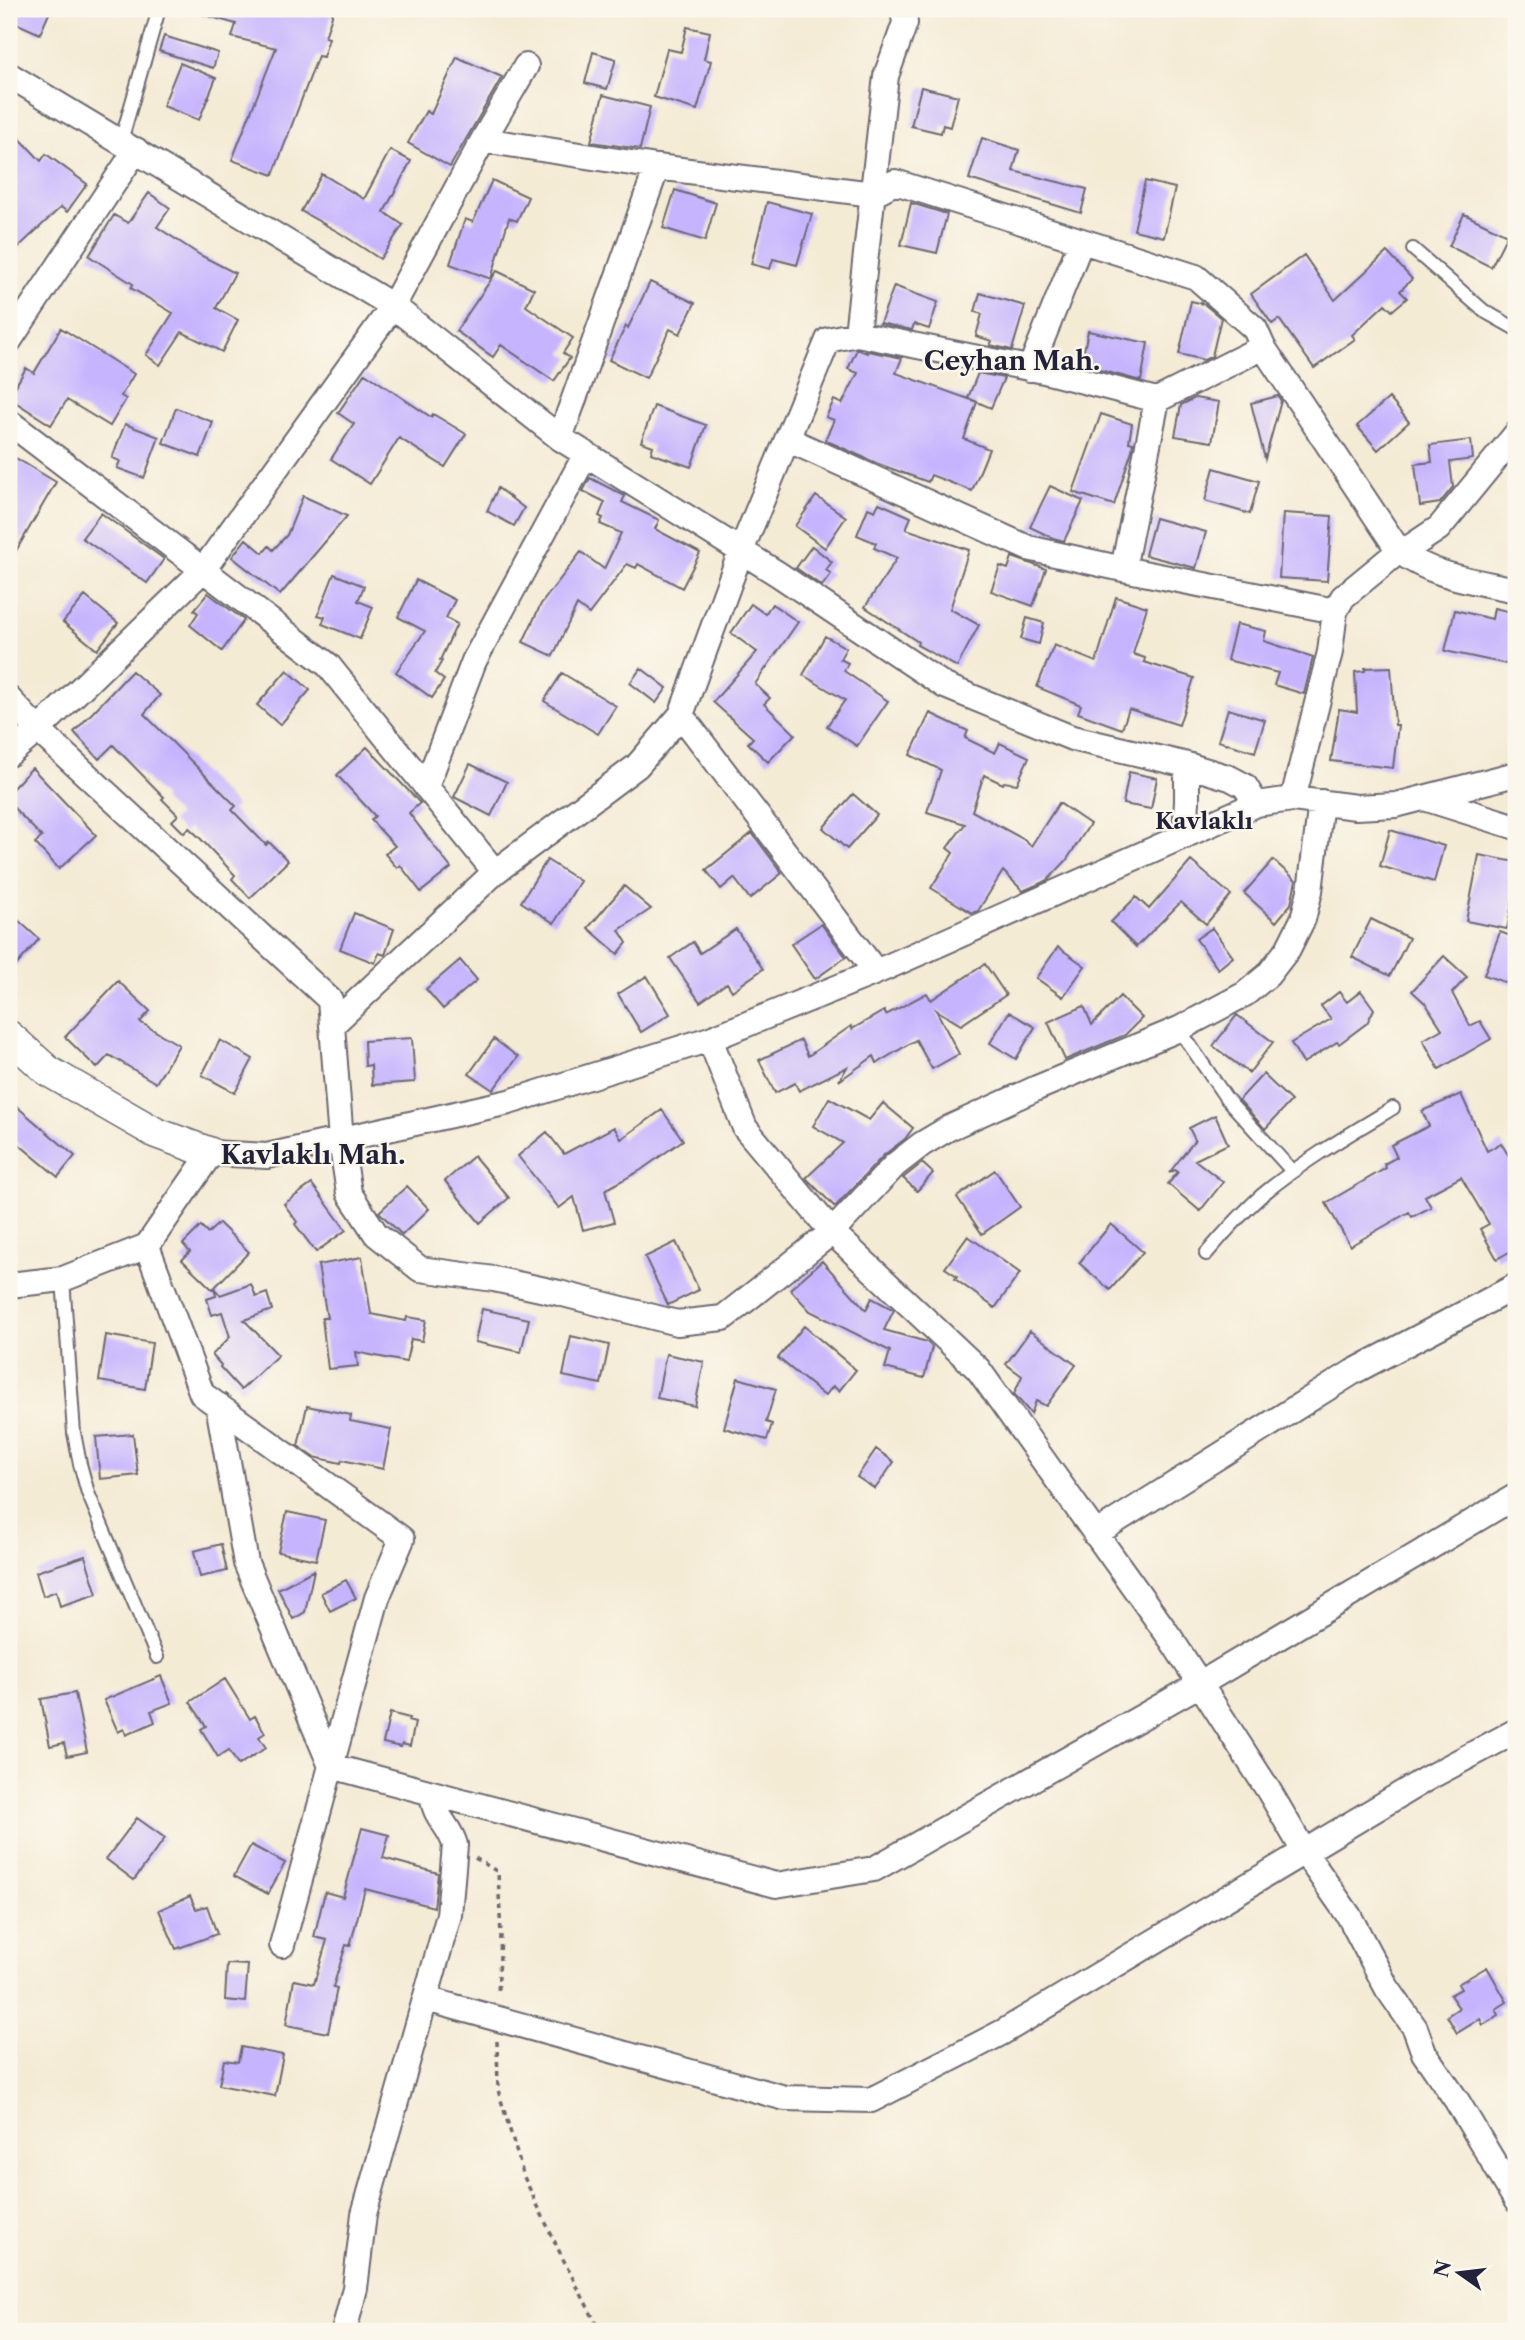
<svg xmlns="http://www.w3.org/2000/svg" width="1525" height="2340" viewBox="0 0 1525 2340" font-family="'Libre Caslon Text',serif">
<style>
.building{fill:#c6b4fe}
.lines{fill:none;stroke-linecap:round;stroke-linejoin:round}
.service-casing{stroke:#6c6871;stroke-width:16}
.minor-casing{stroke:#6c6871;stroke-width:28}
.tertiary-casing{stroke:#6c6871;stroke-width:33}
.path{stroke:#6c6871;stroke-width:3.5;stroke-dasharray:5 5;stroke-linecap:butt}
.service{stroke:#fff;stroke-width:12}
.minor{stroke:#fff;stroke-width:24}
.tertiary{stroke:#fff;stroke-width:30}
.labels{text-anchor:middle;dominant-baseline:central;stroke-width:5;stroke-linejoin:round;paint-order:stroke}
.quarter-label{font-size:23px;font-weight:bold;fill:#22223b;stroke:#fbf7ec}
.district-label{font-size:26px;font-weight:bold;fill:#22223b;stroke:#fbf7ec}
</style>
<rect width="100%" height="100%" fill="#fbf7ec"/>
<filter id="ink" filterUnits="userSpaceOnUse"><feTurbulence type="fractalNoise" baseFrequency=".0143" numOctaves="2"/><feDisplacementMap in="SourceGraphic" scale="14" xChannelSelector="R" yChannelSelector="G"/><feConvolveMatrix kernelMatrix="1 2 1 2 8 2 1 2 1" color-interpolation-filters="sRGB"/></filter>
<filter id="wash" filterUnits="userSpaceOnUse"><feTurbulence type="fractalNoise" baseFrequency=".00686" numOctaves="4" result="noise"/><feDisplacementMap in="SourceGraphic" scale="28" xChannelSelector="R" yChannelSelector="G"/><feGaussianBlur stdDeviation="1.57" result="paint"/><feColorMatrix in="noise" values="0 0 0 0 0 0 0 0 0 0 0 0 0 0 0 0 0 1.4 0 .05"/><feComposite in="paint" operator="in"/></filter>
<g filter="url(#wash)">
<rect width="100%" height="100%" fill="#f4ebd5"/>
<g id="blocks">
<path class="building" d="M 9,9 L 51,9 L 40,34 L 9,20 Z
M 201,9 L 334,9 L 325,37 L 329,38 L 323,57 L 318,56 L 273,175 L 232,160 L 276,48 L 232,37 L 236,24 L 201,14 Z
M 687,27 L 710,32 L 704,59 L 711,61 L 697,110 L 654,97 L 667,49 L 681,52 Z
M 164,36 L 218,53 L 213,68 L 159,51 Z
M 593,52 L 616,59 L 607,89 L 585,83 Z
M 457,57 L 502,77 L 450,167 L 408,143 L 426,111 L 431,114 Z
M 180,63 L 216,78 L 199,120 L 163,106 Z
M 921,87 L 958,96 L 950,127 L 943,125 L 941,133 L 911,126 Z
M 603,95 L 650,107 L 640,149 L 591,142 Z
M 9,127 L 41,161 L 46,154 L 87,184 L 67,212 L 61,207 L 9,256 Z
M 982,138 L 1019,150 L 1013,171 L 1087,189 L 1081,213 L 969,179 Z
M 390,150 L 411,161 L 384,212 L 403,225 L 380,259 L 340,233 L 301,211 L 322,174 L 364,199 Z
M 492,180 L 528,197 L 517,221 L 509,218 L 491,279 L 450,264 L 465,219 L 473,222 Z
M 1145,181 L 1175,188 L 1164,237 L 1134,230 Z
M 675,190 L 716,203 L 705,241 L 663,228 Z
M 149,193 L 170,208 L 157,227 L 200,255 L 235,273 L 216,308 L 238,320 L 222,352 L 182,332 L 160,365 L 146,355 L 173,313 L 131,288 L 133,284 L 89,256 L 114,215 L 128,223 Z
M 767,202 L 812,214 L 797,265 L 773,259 L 770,269 L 751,264 Z
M 911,203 L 947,214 L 937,253 L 901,245 Z
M 1464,214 L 1507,235 L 1491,267 L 1449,246 Z
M 1387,252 L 1412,279 L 1400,291 L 1407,298 L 1392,311 L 1385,304 L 1352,335 L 1355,339 L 1314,368 L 1279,319 L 1272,324 L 1251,294 L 1304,255 L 1335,300 Z
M 497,271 L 534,289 L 526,306 L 573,338 L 563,353 L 570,358 L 554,381 L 501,345 L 493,357 L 456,331 Z
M 650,282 L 695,303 L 680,334 L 670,329 L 646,378 L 609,360 L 626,326 L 628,328 Z
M 894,286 L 938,302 L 929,329 L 914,324 L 912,330 L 880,323 Z
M 980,293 L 1025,306 L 1012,350 L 990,345 L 992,341 L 976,336 L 982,314 L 975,312 Z
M 1191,301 L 1204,304 L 1221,318 L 1212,356 L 1204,360 L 1179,354 Z
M 61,328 L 134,374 L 121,396 L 126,399 L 110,426 L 67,400 L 51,425 L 9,398 L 26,368 L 34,373 Z
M 1088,331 L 1148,343 L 1141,381 L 1081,365 Z
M 857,349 L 867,353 L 868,351 L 902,358 L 896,373 L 977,402 L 964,439 L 989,449 L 972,491 L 931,475 L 928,482 L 876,463 L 825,440 L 834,420 L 826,417 L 834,400 L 842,404 L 858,373 L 848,369 Z
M 365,373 L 431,417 L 433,414 L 466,434 L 445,467 L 399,438 L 370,484 L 331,459 L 354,424 L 338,413 Z
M 978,373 L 1004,378 L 991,408 L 968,398 Z
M 1278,396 L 1281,401 L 1265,459 L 1251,403 Z
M 1195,398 L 1219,402 L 1212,442 L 1175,436 L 1181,405 Z
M 1389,398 L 1409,422 L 1378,450 L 1357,426 Z
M 654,406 L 706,425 L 691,467 L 651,453 L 653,446 L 641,442 Z
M 176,408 L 213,422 L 200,457 L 163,443 Z
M 1101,414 L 1132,424 L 1129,442 L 1133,443 L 1132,450 L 1114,505 L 1073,492 Z
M 125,424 L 159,437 L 144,478 L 117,468 L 120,461 L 112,458 Z
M 1471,440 L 1473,459 L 1450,462 L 1453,487 L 1440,503 L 1420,506 L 1415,464 L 1432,462 L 1430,445 Z
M 9,454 L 56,482 L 9,563 Z
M 1214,468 L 1259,481 L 1250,514 L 1205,501 Z
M 590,478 L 625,496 L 622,502 L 659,520 L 655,529 L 700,553 L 682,588 L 638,564 L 636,568 L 627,564 L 589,614 L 577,605 L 553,656 L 523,642 L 541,604 L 581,552 L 604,569 L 621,533 L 600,524 L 603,518 L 599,516 L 605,502 L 583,491 Z
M 1050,486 L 1083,501 L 1064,541 L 1053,538 L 1030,527 Z
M 498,488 L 524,508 L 514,526 L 487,511 Z
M 303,496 L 347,516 L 280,595 L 232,557 L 246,539 L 263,553 L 269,546 L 273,550 L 287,535 Z
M 816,496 L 846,517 L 825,548 L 795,526 Z
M 879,503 L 911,517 L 906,529 L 969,550 L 950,609 L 979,625 L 957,667 L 917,645 L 918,642 L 865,607 L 897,558 L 874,548 L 876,543 L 857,535 L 868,508 L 875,511 Z
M 101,513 L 164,559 L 147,583 L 82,538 Z
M 1283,513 L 1332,516 L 1327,581 L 1279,578 Z
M 1155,518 L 1206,532 L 1196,568 L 1145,555 Z
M 812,546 L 832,562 L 826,570 L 831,574 L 822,586 L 796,568 Z
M 1012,557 L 1046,569 L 1033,606 L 991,591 L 1000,566 L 1008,569 Z
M 334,574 L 364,586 L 358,601 L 373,607 L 360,639 L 322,624 L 325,617 L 318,615 Z
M 416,580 L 455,600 L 446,618 L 457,624 L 440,660 L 442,661 L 435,673 L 444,680 L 432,698 L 396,672 L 425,631 L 398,617 Z
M 208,593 L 244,620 L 222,651 L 190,625 L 198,613 L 194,610 Z
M 85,596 L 118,623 L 97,650 L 63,622 Z
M 1116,597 L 1147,607 L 1133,654 L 1145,658 L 1144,662 L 1194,678 L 1179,725 L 1129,709 L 1122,729 L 1078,713 L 1081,705 L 1037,687 L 1054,645 L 1096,662 Z
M 751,604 L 765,614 L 772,604 L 798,622 L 755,684 L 770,698 L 764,704 L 795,734 L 768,762 L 748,743 L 753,738 L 713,702 L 757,652 L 731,633 Z
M 1494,608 L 1516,613 L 1516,666 L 1445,651 L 1455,610 L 1492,619 Z
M 1027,618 L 1044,623 L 1039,644 L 1021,639 Z
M 1236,624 L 1266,631 L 1264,641 L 1313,657 L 1304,694 L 1274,685 L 1278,673 L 1227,660 Z
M 825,636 L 846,648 L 840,659 L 848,663 L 844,671 L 888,701 L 857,746 L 827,726 L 845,700 L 803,675 Z
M 1391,667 L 1395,725 L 1398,725 L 1393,768 L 1331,761 L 1339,709 L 1357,712 L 1355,672 L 1365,671 L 1365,668 Z
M 641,668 L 667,688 L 656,703 L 630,683 Z
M 287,670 L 310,690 L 280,725 L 257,705 Z
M 132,671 L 160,695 L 144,714 L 236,806 L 232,810 L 266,845 L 269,842 L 288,861 L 250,898 L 232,879 L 235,875 L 199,837 L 189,828 L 184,833 L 172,821 L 178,815 L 162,799 L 164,797 L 113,745 L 99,759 L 74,732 Z
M 562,673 L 616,706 L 598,734 L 544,701 Z
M 1228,709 L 1265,720 L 1255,752 L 1218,741 Z
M 930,713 L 968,731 L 965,738 L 995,753 L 1000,743 L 1029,757 L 1017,784 L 1004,782 L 1003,784 L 984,775 L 972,811 L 1023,839 L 1031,846 L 1059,803 L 1090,824 L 1066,861 L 1048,880 L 1023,891 L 1003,871 L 978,911 L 972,913 L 931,888 L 953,853 L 947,848 L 965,824 L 927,812 L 941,770 L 910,755 Z
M 367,747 L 420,803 L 409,813 L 451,868 L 421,892 L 400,865 L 397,868 L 385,854 L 395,846 L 371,820 L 375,816 L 337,775 Z
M 470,764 L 507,782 L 491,816 L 454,797 Z
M 32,768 L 96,835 L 59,869 L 35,843 L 42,837 L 9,803 L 9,792 Z
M 1129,772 L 1157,778 L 1151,809 L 1123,804 Z
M 853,794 L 877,815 L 847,849 L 823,828 Z
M 1390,830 L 1444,846 L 1434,882 L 1380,866 Z
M 752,833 L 782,873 L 750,899 L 734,878 L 721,889 L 706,870 Z
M 1479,855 L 1516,862 L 1516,882 L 1507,929 L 1466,921 Z
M 547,860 L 580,881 L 554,923 L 521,902 Z
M 1273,860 L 1296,880 L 1291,904 L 1276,922 L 1244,893 Z
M 1191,861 L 1231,895 L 1206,924 L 1181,902 L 1136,947 L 1111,922 L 1136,897 L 1149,909 Z
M 624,886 L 651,909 L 619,930 L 627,943 L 618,954 L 588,928 Z
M 9,912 L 39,939 L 9,974 Z
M 354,913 L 394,929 L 385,955 L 379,953 L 375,963 L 340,949 Z
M 1371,919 L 1409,938 L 1390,976 L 1352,957 Z
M 821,924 L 846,957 L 815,979 L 791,944 Z
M 1212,928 L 1233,957 L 1218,969 L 1196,939 Z
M 736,929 L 763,969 L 732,991 L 727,983 L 700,1002 L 670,958 L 693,942 L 700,953 Z
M 1500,932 L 1516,938 L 1516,986 L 1484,975 Z
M 1058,947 L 1085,966 L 1063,997 L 1036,978 Z
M 1444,956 L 1467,977 L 1452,993 L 1470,1026 L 1480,1021 L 1491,1039 L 1439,1069 L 1423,1040 L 1442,1029 L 1426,1004 L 1412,991 Z
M 460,960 L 477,980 L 443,1009 L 426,989 Z
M 985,964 L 1006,995 L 961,1025 L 936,1010 L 959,1054 L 932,1069 L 916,1040 L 877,1063 L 874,1056 L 839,1081 L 847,1067 L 799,1091 L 795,1083 L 775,1093 L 759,1060 L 801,1040 L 808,1056 L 851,1026 L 852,1029 L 884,1011 L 886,1015 L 927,993 L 931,1000 Z
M 647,976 L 670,1014 L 641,1032 L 618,994 Z
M 118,981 L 150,1011 L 140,1022 L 179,1045 L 156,1083 L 109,1055 L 97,1068 L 65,1037 Z
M 1361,991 L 1374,1009 L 1367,1023 L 1339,1044 L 1337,1042 L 1303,1063 L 1291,1043 L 1331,1019 L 1321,1006 L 1339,992 L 1347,1002 Z
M 1120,996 L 1142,1018 L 1125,1035 L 1065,1060 L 1048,1022 L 1084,1006 L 1092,1025 Z
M 1009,1012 L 1035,1027 L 1016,1059 L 990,1043 Z
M 1237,1015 L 1273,1042 L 1249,1073 L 1213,1046 Z
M 412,1038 L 415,1082 L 372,1085 L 371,1065 L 365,1066 L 364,1041 Z
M 494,1039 L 518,1057 L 493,1090 L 469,1074 Z
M 220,1040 L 253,1059 L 235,1093 L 202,1075 Z
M 1263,1074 L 1291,1101 L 1265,1129 L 1239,1100 Z
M 1461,1094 L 1487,1151 L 1501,1143 L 1516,1168 L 1516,1248 L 1497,1259 L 1480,1229 L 1489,1224 L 1461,1177 L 1425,1196 L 1431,1207 L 1412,1217 L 1409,1212 L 1350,1246 L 1326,1203 L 1386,1168 L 1384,1164 L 1397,1157 L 1391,1145 L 1429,1126 L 1422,1111 Z
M 829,1098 L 869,1120 L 883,1103 L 913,1128 L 905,1139 L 884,1155 L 835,1207 L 806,1178 L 843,1143 L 813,1126 Z
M 9,1100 L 75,1156 L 58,1177 L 9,1136 Z
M 662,1110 L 683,1140 L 641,1170 L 605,1190 L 614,1222 L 583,1230 L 574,1197 L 559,1208 L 518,1156 L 547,1132 L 564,1154 L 614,1127 L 621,1139 Z
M 1215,1115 L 1228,1144 L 1195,1160 L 1223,1182 L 1200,1211 L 1168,1184 L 1178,1172 L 1175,1170 L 1169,1173 L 1195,1140 L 1189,1128 Z
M 474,1156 L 509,1198 L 480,1223 L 445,1181 Z
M 922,1163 L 933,1173 L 917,1191 L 903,1178 Z
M 995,1170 L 1020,1207 L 982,1234 L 957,1197 Z
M 312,1184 L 346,1230 L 316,1252 L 295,1224 L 297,1222 L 284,1204 Z
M 407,1186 L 429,1209 L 402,1235 L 379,1212 Z
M 219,1223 L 249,1252 L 214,1288 L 220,1295 L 251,1284 L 256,1297 L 267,1293 L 272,1310 L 244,1320 L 278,1355 L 241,1390 L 220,1367 L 221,1365 L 212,1355 L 230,1337 L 222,1312 L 212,1315 L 207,1299 L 216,1296 L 214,1288 L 212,1289 L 182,1260 L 190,1252 L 183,1244 L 201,1226 L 208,1233 Z
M 1111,1224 L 1143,1252 L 1110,1290 L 1079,1263 Z
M 968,1236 L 1020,1273 L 995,1308 L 955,1279 L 957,1276 L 945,1268 Z
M 676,1242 L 699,1290 L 668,1305 L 645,1257 Z
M 362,1257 L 371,1314 L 406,1321 L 407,1317 L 426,1320 L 422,1341 L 411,1339 L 406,1362 L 356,1352 L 358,1366 L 328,1369 L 322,1318 L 327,1318 L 318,1265 Z
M 822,1261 L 866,1310 L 872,1298 L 894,1310 L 884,1330 L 927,1342 L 932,1347 L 924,1378 L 885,1368 L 890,1351 L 810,1311 L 790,1289 Z
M 482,1309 L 529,1319 L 521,1352 L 475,1342 Z
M 804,1326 L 856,1370 L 839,1391 L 833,1386 L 825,1396 L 778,1358 Z
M 1030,1331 L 1076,1365 L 1046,1406 L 1036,1401 L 1031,1414 L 1014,1394 L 1022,1376 L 1006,1364 Z
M 106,1335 L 152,1343 L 145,1389 L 99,1381 Z
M 571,1336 L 609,1345 L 601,1384 L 563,1376 Z
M 666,1354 L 704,1362 L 695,1406 L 657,1398 Z
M 738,1378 L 776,1389 L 766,1422 L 772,1424 L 767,1440 L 724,1428 Z
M 307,1406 L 351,1415 L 350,1421 L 391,1429 L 383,1469 L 342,1460 L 341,1463 L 314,1457 L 298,1446 Z
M 133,1434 L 138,1475 L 100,1479 L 96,1437 Z
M 876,1449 L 894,1462 L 875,1489 L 857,1477 Z
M 287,1512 L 325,1520 L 316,1560 L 278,1552 Z
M 221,1544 L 227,1571 L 200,1577 L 194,1551 Z
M 85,1556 L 97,1594 L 60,1606 L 56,1591 L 43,1596 L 36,1572 Z
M 314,1570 L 305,1612 L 293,1619 L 278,1589 Z
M 346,1580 L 356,1598 L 330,1611 L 321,1593 Z
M 161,1676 L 172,1703 L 151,1711 L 155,1722 L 126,1735 L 124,1729 L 118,1732 L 104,1700 Z
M 225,1679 L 250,1719 L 255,1716 L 265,1733 L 259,1737 L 266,1748 L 238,1765 L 229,1750 L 218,1757 L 201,1729 L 206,1726 L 190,1702 Z
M 75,1693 L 87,1752 L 67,1756 L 64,1743 L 50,1746 L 41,1699 Z
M 390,1713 L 409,1718 L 408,1721 L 415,1723 L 410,1746 L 402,1744 L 401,1747 L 383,1743 Z
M 137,1818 L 165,1838 L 134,1880 L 106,1859 Z
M 362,1828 L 389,1835 L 383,1858 L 438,1873 L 434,1907 L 365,1889 L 350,1946 L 346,1945 L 333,1987 L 337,1988 L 328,2033 L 286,2025 L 294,1980 L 314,1984 L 327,1940 L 314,1937 L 325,1892 L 343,1897 Z
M 251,1845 L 285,1863 L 268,1894 L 234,1876 Z
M 190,1896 L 196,1909 L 207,1906 L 217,1934 L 176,1949 L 159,1910 Z
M 227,1964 L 248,1965 L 245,2002 L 225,2000 Z
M 1487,1967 L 1507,2002 L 1496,2009 L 1499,2015 L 1483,2025 L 1480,2019 L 1457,2033 L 1447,2016 L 1459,2008 L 1450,1995 L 1461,1989 L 1458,1984 Z
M 241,2047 L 283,2055 L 275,2096 L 219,2085 L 224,2060 L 238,2062 Z"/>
</g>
</g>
<g filter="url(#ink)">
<use href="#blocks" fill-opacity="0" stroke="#6c6871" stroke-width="2"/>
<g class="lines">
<g class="service-casing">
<path id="service" d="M 121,141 L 159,9
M 1413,249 L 1484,311 L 1516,329
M 1179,1029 L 1226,1098 L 1292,1171
M 1206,1254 C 1224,1233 1242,1213 1262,1195 C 1303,1161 1348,1135 1393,1108
M 63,1279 L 74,1433 L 80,1464 L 88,1493 L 157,1657"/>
</g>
<g class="minor-casing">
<path id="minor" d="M 9,75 L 393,306 L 560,438 L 778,574 L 945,686 L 1072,738 L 1187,765 L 1230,778 L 1245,786 L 1256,804
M 483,140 L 657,167 L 873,194 L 895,182 L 1196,277 L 1255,329 L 1263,347 L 1399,551 C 1433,577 1476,581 1516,590
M 857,334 L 886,76 L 905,23 L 903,9
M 9,341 L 136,150
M 1030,369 L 1081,242
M 1157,400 L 1123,569 L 1335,611
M 9,422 L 328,665 L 495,872
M 560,438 L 657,167
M 787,439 L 1028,548 L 1123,569
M 9,699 L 38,730 L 330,1000 L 341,1140 L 349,1193 L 376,1234 L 420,1269 L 494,1279 L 559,1293 L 677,1323 L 723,1318 L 832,1232 L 895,1165 L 922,1144 L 949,1128 L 1037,1088 L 1179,1029 L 1245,994 L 1268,975 L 1288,949 L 1303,919 L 1310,891 L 1321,802
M 681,715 L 876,972
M 9,754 L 38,730 L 203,570 L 393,306 L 483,140 L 526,66
M 426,787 L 474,661 L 586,454
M 1424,798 L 1516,827
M 1293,799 L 1330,652 L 1335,611 L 1343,597 L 1399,551 L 1412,546 L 1439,528 L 1516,434
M 1185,836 L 1187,801 L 1187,765
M 332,1025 L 495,872 L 637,766 L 681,715 L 741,551 L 828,340 L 857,334 L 1044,371 L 1157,400 L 1263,347
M 710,1039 L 745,1128 L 832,1232 L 978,1369 L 1171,1639 L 1269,1791 L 1305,1853 L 1349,1916 L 1387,1988 L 1415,2028 L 1424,2053 L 1457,2101 L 1516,2200
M 147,1246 L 202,1394 L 402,1539 L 377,1598 L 282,1945
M 9,1285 L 63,1279 L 147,1246 L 211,1153 L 267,1156 L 509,1102 L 710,1039 L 876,972 L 1256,804 L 1293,799 L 1356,807 L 1396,805 L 1516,774
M 218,1405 L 246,1563 L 331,1766 L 776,1885 L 874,1869 L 1200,1684 L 1516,1496
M 1095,1534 L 1353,1372 L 1516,1286
M 426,1999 L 785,2098 L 871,2100 L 1003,2032 L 1426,1779 L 1516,1731
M 344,2331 L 355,2288 L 364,2214 L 449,1915 L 455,1845 C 450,1825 432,1816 433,1794"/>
</g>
<g class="tertiary-casing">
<path id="tertiary" d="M 9,1036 L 48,1071 L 156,1133 L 211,1153"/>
</g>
<path class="path" d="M 475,1858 L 498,1872 L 501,1936 L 498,1994
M 497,2041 L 498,2090 L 524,2177 L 561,2255 L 600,2331"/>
<use href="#service" class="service"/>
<use href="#minor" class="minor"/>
<use href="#tertiary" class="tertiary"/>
</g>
</g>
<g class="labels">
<g class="quarter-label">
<text x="1204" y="821">Kavlaklı</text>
</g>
<g class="district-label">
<text x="1012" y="361">Ceyhan Mah.</text>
<text x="313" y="1155">Kavlaklı Mah.</text>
</g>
</g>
<rect width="1525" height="2340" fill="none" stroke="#fbf7ec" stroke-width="35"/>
<g transform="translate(1459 2273) rotate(284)" stroke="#fbf7ec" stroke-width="5" paint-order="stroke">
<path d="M0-5L12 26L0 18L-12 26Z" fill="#22223b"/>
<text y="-10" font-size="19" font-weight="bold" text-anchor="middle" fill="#22223b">N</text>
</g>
</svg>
